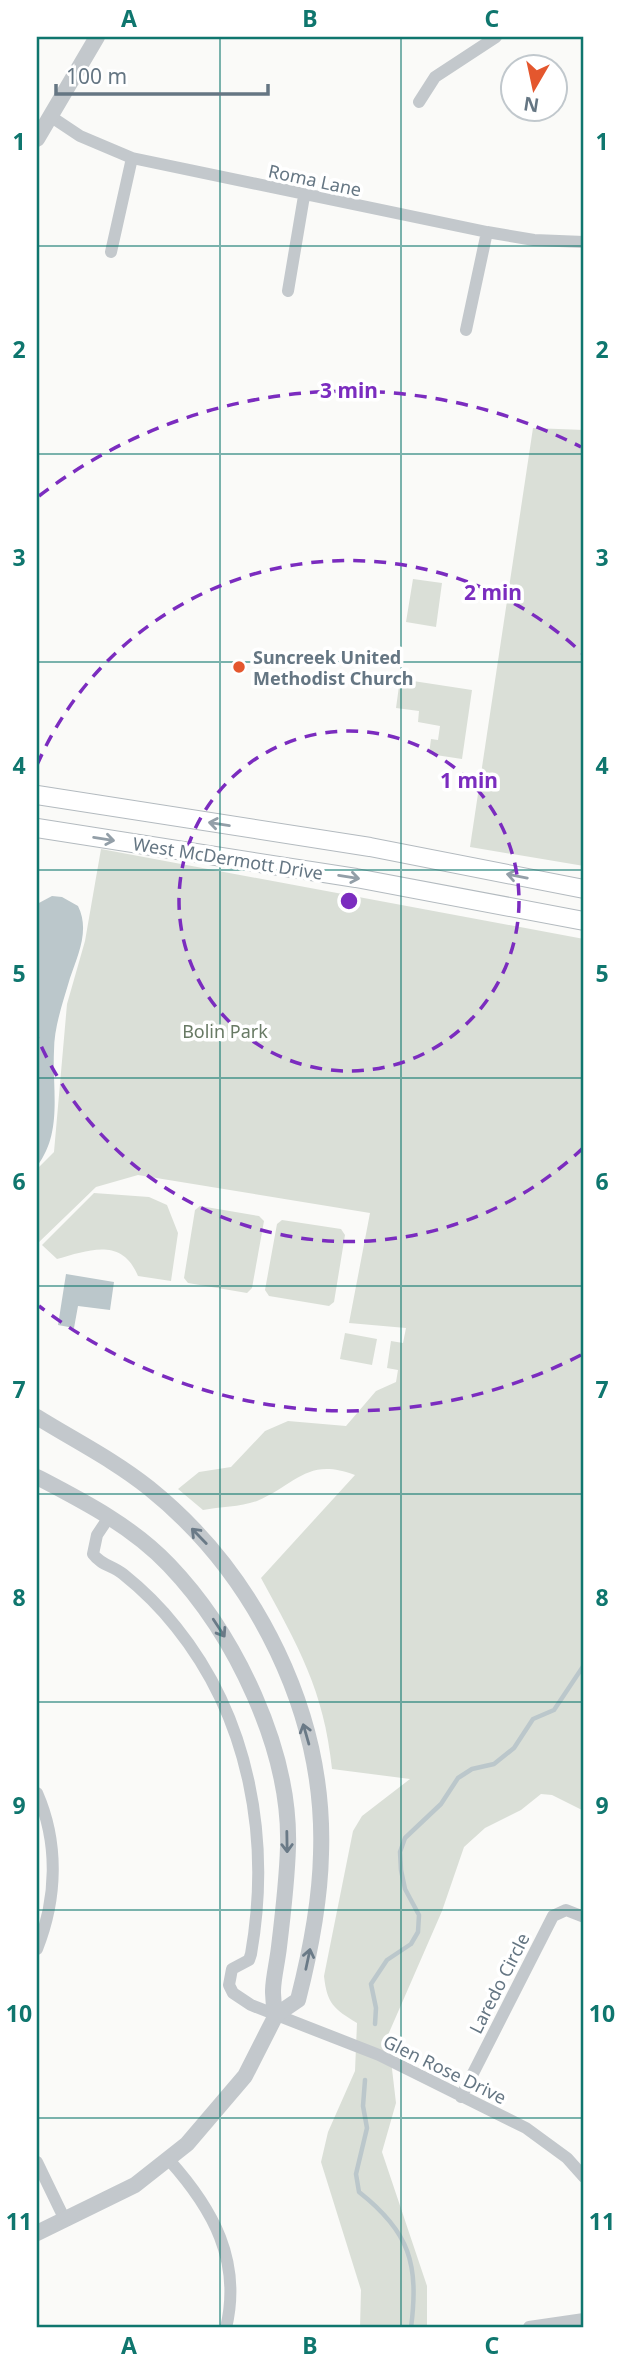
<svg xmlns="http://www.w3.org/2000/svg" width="621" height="2365" viewBox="0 0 621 2365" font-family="'Noto Sans',sans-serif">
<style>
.green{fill:#dadfd7}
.water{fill:#bbc7cb}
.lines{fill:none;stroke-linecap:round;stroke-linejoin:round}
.stream{stroke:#bbc7cb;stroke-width:4.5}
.secondary-casing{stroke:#b3babf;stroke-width:20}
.minor{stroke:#c3c8cc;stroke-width:12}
.tertiary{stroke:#c3c8cc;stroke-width:16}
.secondary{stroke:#fff;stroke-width:18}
.oneway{stroke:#939fa8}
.oneway2{stroke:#6a7a87}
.grid{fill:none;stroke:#0f766e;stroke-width:2;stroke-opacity:0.55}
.ring{fill:none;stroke:#7b2cbf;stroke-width:3.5;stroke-dasharray:12 9}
.poi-dot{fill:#e4572e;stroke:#fff;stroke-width:2.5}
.labels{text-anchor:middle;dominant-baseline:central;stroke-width:7;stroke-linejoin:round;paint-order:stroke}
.street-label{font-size:18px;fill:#657683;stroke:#fff}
.poi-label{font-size:18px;font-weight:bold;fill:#657683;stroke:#fff;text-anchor:start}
.park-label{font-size:18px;fill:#687a64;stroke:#fff}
.centre{fill:#7b2cbf;stroke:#fff;stroke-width:3.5}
.ring-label{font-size:21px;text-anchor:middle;font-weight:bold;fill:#7b2cbf;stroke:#fff;stroke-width:7;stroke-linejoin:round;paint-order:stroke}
.neatline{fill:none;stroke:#0f766e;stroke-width:2.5}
.grid-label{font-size:23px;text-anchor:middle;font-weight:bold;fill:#0f766e}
</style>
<rect width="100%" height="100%" fill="#fafaf8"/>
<path class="green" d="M 533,428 L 584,430 L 584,866 L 470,847 Z
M 413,579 L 442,583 L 436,627 L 406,622 Z
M 400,679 L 472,690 L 462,759 L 429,754 L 431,739 L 438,740 L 440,726 L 418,722 L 419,711 L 396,708 Z
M 101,849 L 584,939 L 584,1811 L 552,1795 L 541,1794 L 521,1810 L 485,1828 L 464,1847 L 442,1911 L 388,2035 L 396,2103 L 382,2152 L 427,2286 L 427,2328 L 360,2328 L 361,2290 L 321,2162 L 328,2132 L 355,2071 L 357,2023 C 334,2009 327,2004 324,1976 L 353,1831 L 362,1816 L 410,1779 L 332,1769 C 324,1690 298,1646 261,1578 L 355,1475 C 307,1457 297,1484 257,1501 C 241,1507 220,1507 203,1510 L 178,1489 L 199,1472 L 231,1467 L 265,1431 L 288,1421 L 346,1426 L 376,1391 L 396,1382 L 398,1370 L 387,1368 L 391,1341 L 403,1343 L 406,1328 L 349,1323 L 370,1213 L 138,1175 L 96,1187 L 37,1244 L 37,1169 L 54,1152 L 67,1004 L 85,941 Z
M 94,1193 L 149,1197 L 167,1205 L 178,1233 L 171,1281 L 138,1276 C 122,1237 89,1250 57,1259 L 42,1245 Z
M 200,1206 L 259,1216 L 264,1221 L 252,1288 L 247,1293 L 188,1283 L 184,1278 L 195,1210 Z
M 282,1220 L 341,1229 L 345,1235 L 334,1302 L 329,1306 L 269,1296 L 265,1290 L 277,1224 Z
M 345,1333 L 377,1339 L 372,1365 L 340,1359 Z"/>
<path class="water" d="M 52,896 L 62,897 L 78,906 C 90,930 78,955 70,978 C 63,1002 54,1027 54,1051 C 52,1090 63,1132 37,1166 L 37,904 Z
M 66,1274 L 114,1282 L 110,1310 L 78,1306 L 74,1328 L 58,1325 Z"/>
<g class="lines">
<path class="stream" d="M 375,2024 L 376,2008 L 371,1984 L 387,1960 L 411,1944 L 418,1932 L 419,1915 L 405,1889 L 401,1870 L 400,1852 L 405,1838 L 441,1804 L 458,1778 L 472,1769 L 494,1764 L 514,1748 L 533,1719 L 554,1710 L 584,1665
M 365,2080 L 363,2106 L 367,2128 L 356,2174 L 359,2192 C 410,2232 419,2264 411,2328"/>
<g class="secondary-casing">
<path id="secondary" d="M 37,795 L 370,847 L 584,889
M 37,828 L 356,878 L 584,921"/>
</g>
<path class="minor" d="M 419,102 L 435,77 L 496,37
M 50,116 L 80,136 L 132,158 L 487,232 L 534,240 L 584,242
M 111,252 L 132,158
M 288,291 L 304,196
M 466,330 L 487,232
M 109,1517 L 97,1535 L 93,1554 C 101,1565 113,1566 123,1574 C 143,1590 161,1608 176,1627 C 250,1719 271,1840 251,1954 L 249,1960 L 232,1969 L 229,1985 L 233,1993 L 251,2005 L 379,2055 L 526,2128 L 567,2158 L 584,2177
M 37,1793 C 59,1843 57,1899 37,1949
M 461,2097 L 553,1916 L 566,1910 L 584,1917
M 169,2160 C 213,2209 242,2261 226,2328
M 37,2162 L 65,2220
M 529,2327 L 584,2319"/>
<path class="tertiary" d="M 37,139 L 97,37
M 37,1417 C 74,1440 114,1460 149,1488 C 257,1575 326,1715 321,1854 C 320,1904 310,1953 298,2000 L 276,2015 L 245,2076 L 187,2144 L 135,2185 L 37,2233
M 37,1477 C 83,1501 132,1526 169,1565 C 235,1634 291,1750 288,1847 C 287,1881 283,1914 279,1947 C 276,1973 269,1989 276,2015"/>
<use href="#secondary" class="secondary"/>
</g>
<defs><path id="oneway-shaft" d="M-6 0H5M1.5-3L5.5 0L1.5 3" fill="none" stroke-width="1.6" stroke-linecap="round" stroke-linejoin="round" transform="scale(1.75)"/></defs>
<g class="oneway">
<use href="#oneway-shaft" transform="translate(219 824) rotate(-171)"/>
<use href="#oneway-shaft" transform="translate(104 839) rotate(9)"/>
<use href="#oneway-shaft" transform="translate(517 876) rotate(-169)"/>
<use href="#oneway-shaft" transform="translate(349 877) rotate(9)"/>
</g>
<g class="oneway2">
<use href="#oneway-shaft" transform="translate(199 1536) rotate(-134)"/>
<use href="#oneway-shaft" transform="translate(219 1628) rotate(57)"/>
<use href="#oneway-shaft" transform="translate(306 1734) rotate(-106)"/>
<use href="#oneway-shaft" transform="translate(287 1842) rotate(89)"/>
<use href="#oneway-shaft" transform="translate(308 1959) rotate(-78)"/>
</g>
<path class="grid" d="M 220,37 L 220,2328M 401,37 L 401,2328M 37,246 L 584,246M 37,454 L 584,454M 37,662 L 584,662M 37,870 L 584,870M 37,1078 L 584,1078M 37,1286 L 584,1286M 37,1494 L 584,1494M 37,1702 L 584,1702M 37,1910 L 584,1910M 37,2118 L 584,2118"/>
<g class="ring">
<circle cx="349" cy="901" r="170"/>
<path d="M583 1148A340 340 0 0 1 37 1037M37 765A340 340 0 0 1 583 654"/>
<path d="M581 1355A510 510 0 0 1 39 1306M39 496A510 510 0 0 1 581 447"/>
</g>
<circle class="poi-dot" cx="239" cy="667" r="7"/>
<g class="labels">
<g class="street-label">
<text transform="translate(315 180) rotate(12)">Roma Lane</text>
<text transform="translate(228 858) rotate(9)">West McDermott Drive</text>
<text transform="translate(499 1983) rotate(-63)">Laredo Circle</text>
<text transform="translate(445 2069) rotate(26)">Glen Rose Drive</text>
</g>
<g class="poi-label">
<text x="253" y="657">Suncreek United<tspan x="253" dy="21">Methodist Church</tspan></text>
</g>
<g class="park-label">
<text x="225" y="1031">Bolin Park</text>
</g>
</g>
<circle cx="349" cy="901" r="10" class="centre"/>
<g class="ring-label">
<text x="349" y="398">3 min</text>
<text x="493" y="600">2 min</text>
<text x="469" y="788">1 min</text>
</g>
<rect width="621" height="2365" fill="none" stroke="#ffffff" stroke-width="77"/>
<g transform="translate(534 88) rotate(189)"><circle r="33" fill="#ffffff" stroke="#c1c8cd" stroke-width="2"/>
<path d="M0-5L12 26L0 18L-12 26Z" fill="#e4572e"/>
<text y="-10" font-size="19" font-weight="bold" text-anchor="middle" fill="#657683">N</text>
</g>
<path d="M56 84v10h212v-10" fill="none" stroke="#657683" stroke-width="3.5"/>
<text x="66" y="84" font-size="21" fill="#657683" stroke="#ffffff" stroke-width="5" paint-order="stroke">100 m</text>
<rect x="38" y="38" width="544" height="2288" class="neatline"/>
<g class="grid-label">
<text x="129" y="27">A</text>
<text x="310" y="27">B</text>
<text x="492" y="27">C</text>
<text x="19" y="150">1</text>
<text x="602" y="150">1</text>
<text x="19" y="358">2</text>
<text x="602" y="358">2</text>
<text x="19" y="566">3</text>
<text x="602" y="566">3</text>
<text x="19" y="774">4</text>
<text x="602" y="774">4</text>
<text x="19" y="982">5</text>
<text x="602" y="982">5</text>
<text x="19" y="1190">6</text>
<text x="602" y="1190">6</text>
<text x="19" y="1398">7</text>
<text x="602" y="1398">7</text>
<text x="19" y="1606">8</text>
<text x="602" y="1606">8</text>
<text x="19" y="1814">9</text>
<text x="602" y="1814">9</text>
<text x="19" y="2022">10</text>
<text x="602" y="2022">10</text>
<text x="19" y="2230">11</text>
<text x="602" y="2230">11</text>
<text x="129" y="2354">A</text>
<text x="310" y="2354">B</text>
<text x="492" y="2354">C</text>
</g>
</svg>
